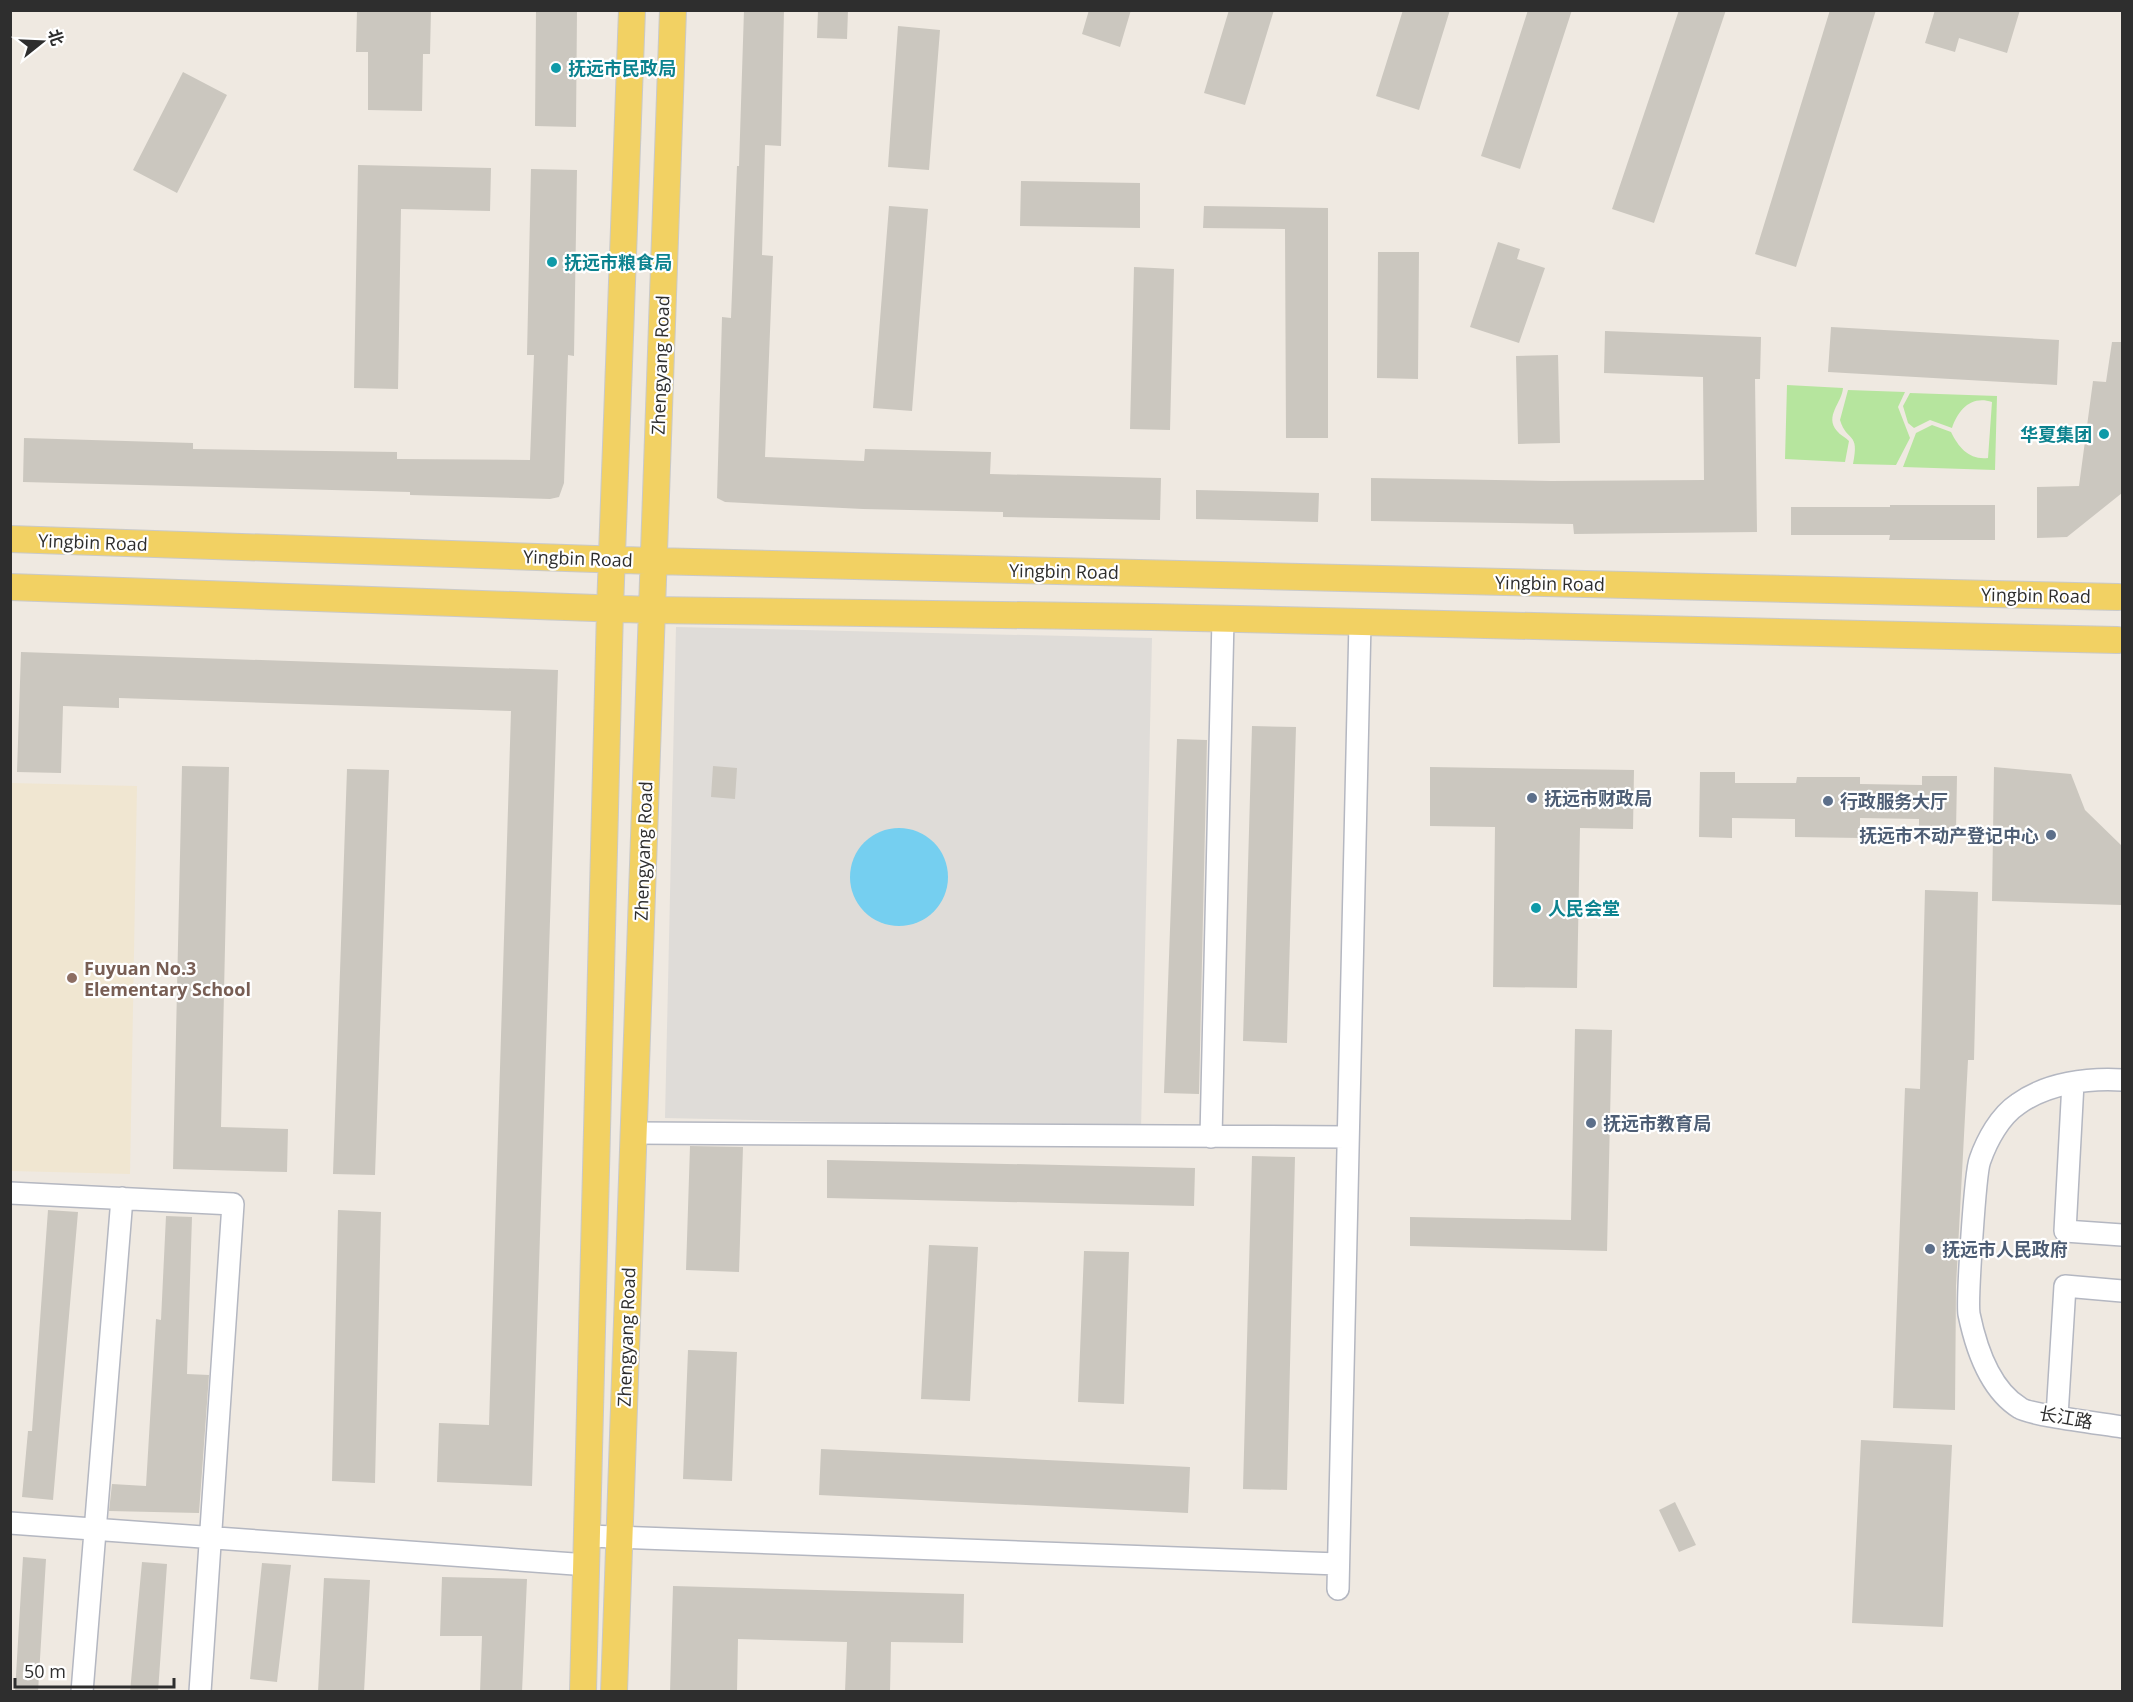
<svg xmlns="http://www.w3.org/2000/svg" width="2133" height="1702" viewBox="0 0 2133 1702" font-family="'Open Sans','Noto Sans SC',sans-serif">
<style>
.education{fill:#f0e6d1}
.green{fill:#b6e59e}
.plaza{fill:#dfdcd8}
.water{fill:#75cff0}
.building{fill:#cbc7bf}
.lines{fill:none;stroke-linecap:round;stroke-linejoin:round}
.minor-casing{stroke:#b4b7c1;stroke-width:24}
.major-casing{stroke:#c9c9c9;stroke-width:28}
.minor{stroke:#fff;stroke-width:21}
.major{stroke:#f2d163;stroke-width:26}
.culture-dot{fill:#0f9aa8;stroke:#fff;stroke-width:2}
.service-dot{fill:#5c6f8a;stroke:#fff;stroke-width:2}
.education-dot{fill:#8d6e63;stroke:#fff;stroke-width:2}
.labels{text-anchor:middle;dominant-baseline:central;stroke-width:4.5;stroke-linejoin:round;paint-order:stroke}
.culture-label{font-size:18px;font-weight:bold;fill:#0d838f;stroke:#fff;text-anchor:start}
.street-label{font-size:18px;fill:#2e2e2e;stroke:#fff}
.service-label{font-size:18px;font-weight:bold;fill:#4e5e75;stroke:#fff;text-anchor:start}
.education-label{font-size:18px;font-weight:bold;fill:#785e54;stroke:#fff;text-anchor:start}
</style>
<rect width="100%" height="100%" fill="#efe9e1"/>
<path class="education" d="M 11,783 L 137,786 L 130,1174 L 11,1171 Z"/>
<path class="green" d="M 1787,385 L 1843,388 C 1842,403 1824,416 1837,431 C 1840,435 1845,437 1849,441 L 1845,462 L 1785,459 Z
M 1848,390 L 1905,392 L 1898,407 L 1910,438 L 1896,465 L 1853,464 C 1860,431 1847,443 1840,420 Z
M 1910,393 L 1997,396 L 1995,470 L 1903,467 L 1916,433 L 1932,425 L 1951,432 C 1959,448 1969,460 1988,458 L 1992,402 C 1971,395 1958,410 1952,428 L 1930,420 L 1914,428 L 1908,423 L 1903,406 Z"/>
<path class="plaza" d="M 676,627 L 1152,638 L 1141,1129 L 665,1118 Z"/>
<path class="water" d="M850 877a49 49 0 1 1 98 0a49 49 0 1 1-98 0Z"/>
<path class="building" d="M 357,10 L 431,10 L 430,54 L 423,54 L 422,111 L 368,110 L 368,52 L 356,52 Z
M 536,10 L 577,10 L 576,127 L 535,126 Z
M 744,10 L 784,10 L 781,146 L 765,145 L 762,255 L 773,256 L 765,457 L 864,461 L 865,449 L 991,452 L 990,474 L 1161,478 L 1160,520 L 1003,517 L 1003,512 L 863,509 L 725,502 L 717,498 L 722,317 L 731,318 L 737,166 L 739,166 Z
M 818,10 L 848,10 L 847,39 L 817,38 Z
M 1089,10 L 1131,10 L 1120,47 L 1082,34 Z
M 1229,10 L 1274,10 L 1245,105 L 1204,93 Z
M 1403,10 L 1450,10 L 1419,110 L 1376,96 Z
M 1528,10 L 1572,10 L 1520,169 L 1481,156 Z
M 1679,10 L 1726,10 L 1654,223 L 1612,209 Z
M 1830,10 L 1876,10 L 1796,267 L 1755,254 Z
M 1935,10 L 2020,10 L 2007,53 L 1959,38 L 1955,52 L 1925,43 Z
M 898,26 L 940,30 L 929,170 L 888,167 Z
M 183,72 L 227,95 L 177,193 L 133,170 Z
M 358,165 L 491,168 L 490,211 L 401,209 L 398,389 L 354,388 Z
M 531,169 L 577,170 L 574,356 L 568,355 L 564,483 L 559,497 L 550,499 L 410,495 L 410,492 L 23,482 L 24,438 L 193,443 L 193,449 L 397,452 L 397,459 L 530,460 L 534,355 L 527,355 Z
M 1021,181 L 1140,183 L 1140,228 L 1020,226 Z
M 889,206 L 928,209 L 912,411 L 873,408 Z
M 1204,206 L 1328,208 L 1328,438 L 1286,438 L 1285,229 L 1203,228 Z
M 1498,242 L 1520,249 L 1517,259 L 1545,268 L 1519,343 L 1470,327 Z
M 1378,252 L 1419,252 L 1418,379 L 1377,378 Z
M 1134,267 L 1174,269 L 1170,430 L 1130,429 Z
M 1831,327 L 2059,340 L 2057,385 L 1828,372 Z
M 1605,331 L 1761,337 L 1760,379 L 1755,379 L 1757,532 L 1574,534 L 1573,524 L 1371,521 L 1371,478 L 1552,481 L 1704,480 L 1703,377 L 1604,373 Z
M 2112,342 L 2122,342 L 2122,493 L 2067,537 L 2037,538 L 2037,487 L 2079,486 L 2093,381 L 2106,382 Z
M 1558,355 L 1560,443 L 1518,444 L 1516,356 Z
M 1196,490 L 1319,493 L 1318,522 L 1196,519 Z
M 1890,505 L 1995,505 L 1995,540 L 1889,540 L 1890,535 L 1791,535 L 1791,507 L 1890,507 Z
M 21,652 L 558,670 L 532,1486 L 437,1482 L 439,1423 L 489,1425 L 511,711 L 119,698 L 119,708 L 63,706 L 61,773 L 17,772 Z
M 1252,726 L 1296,727 L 1287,1043 L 1243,1041 Z
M 1177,739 L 1207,740 L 1199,1094 L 1164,1093 Z
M 182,766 L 229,767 L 221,1127 L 288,1129 L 287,1172 L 173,1169 Z
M 713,766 L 737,768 L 735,799 L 711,797 Z
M 1430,767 L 1634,770 L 1633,829 L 1580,828 L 1577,988 L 1493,987 L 1495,827 L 1430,826 Z
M 1994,767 L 2071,774 L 2085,810 L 2122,846 L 2122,905 L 1992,901 Z
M 347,769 L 389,770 L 375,1175 L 333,1174 Z
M 1700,772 L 1735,772 L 1735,783 L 1796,783 L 1797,777 L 1860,777 L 1860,784 L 1922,785 L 1922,776 L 1957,776 L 1956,832 L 1919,831 L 1919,819 L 1860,818 L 1860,838 L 1795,837 L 1795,819 L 1732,818 L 1732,838 L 1699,837 Z
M 1925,890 L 1978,892 L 1974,1060 L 1968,1060 L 1956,1286 L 1955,1410 L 1893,1408 L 1905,1088 L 1920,1089 Z
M 1575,1029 L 1612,1030 L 1607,1251 L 1410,1246 L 1410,1217 L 1571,1220 Z
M 690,1146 L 743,1147 L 739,1272 L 686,1270 Z
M 1252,1156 L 1295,1157 L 1287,1490 L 1243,1489 Z
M 827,1160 L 1195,1168 L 1194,1206 L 827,1198 Z
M 48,1210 L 78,1212 L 53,1500 L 22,1497 L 28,1431 L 32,1431 Z
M 338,1210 L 381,1212 L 375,1483 L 332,1481 Z
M 166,1216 L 192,1217 L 187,1374 L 209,1375 L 199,1513 L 109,1511 L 112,1484 L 146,1486 L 156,1319 L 161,1320 Z
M 929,1245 L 978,1247 L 970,1401 L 921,1399 Z
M 1084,1251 L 1129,1252 L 1124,1404 L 1078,1402 Z
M 688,1350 L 737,1352 L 732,1481 L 683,1479 Z
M 1861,1440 L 1952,1445 L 1943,1627 L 1852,1623 Z
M 821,1449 L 1190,1467 L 1188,1513 L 819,1495 Z
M 1675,1502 L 1696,1545 L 1679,1552 L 1659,1510 Z
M 23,1557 L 46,1559 L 38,1692 L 15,1692 Z
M 142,1562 L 167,1564 L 158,1692 L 130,1692 Z
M 262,1563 L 291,1565 L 277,1682 L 250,1679 Z
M 442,1577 L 527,1579 L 522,1692 L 480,1692 L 482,1636 L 440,1636 Z
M 324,1578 L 370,1580 L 364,1692 L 318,1692 Z
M 673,1586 L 964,1594 L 963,1643 L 891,1642 L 890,1692 L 845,1692 L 847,1642 L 738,1639 L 737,1692 L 670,1692 Z"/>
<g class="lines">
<g class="minor-casing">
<path id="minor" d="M 2122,1080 C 2088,1078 2047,1083 2018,1104 C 2000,1116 1987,1140 1980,1160 C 1975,1173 1967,1300 1969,1314 C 1976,1348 1989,1389 2020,1408 C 2030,1415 2105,1424 2122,1427
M 2073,1083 L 2065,1231 L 2122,1235
M 633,1133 L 1347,1137
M 1211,1137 L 1223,619
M 10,1193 L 233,1204 L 200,1692
M 2057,1416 L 2065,1286 L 2122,1291
M 10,1523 L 588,1565
M 588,1536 L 1338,1564
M 1338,1589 L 1360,622
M 82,1692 L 122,1198"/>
</g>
<g class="major-casing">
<path id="major" d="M 10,539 L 653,561 L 2118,597
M 10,587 L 651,610 L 1152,617 L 2117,640
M 583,1692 L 610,609 L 632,10
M 614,1692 L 673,10"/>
</g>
<use href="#minor" class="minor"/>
<use href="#major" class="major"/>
</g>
<g class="culture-dot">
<circle cx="556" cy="68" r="6"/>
<circle cx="552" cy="262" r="6"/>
<circle cx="2104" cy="434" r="6"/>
<circle cx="1536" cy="908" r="6"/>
</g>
<g class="service-dot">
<circle cx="1532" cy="798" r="6"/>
<circle cx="1828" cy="801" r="6"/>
<circle cx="2051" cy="835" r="6"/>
<circle cx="1591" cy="1123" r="6"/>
<circle cx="1930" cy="1249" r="6"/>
</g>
<circle class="education-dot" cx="72" cy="978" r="6"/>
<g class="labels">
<g class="culture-label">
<text x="568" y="68">抚远市民政局</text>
<text x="564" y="262">抚远市粮食局</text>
<text x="2092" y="434" text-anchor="end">华夏集团</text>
<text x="1548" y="908">人民会堂</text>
</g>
<g class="street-label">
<text transform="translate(660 365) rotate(-88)">Zhengyang Road</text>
<text transform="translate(93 542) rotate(2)">Yingbin Road</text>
<text transform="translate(578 558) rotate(2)">Yingbin Road</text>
<text transform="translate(1064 571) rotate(1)">Yingbin Road</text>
<text transform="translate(1550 583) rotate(1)">Yingbin Road</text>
<text transform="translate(2036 595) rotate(1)">Yingbin Road</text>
<text transform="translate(643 851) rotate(-88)">Zhengyang Road</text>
<text transform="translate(626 1337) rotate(-88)">Zhengyang Road</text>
<text transform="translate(2066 1417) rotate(10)">长江路</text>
</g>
<g class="service-label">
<text x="1544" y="798">抚远市财政局</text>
<text x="1840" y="801">行政服务大厅</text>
<text x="2039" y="835" text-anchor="end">抚远市不动产登记中心</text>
<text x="1603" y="1123">抚远市教育局</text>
<text x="1942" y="1249">抚远市人民政府</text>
</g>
<g class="education-label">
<text x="84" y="968">Fuyuan No.3<tspan x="84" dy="21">Elementary School</tspan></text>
</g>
</g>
<rect width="2133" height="1702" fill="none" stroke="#2e2e2e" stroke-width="24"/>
<g transform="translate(42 42) rotate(72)" stroke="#ffffff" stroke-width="4.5" paint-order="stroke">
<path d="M0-4.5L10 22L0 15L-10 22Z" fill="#2e2e2e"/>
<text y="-9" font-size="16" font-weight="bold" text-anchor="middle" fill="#2e2e2e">北</text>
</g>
<path d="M15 1678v9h159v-9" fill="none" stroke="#2e2e2e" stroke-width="3"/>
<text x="24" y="1678" font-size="18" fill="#2e2e2e" stroke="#ffffff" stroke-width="4.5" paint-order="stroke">50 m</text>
</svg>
